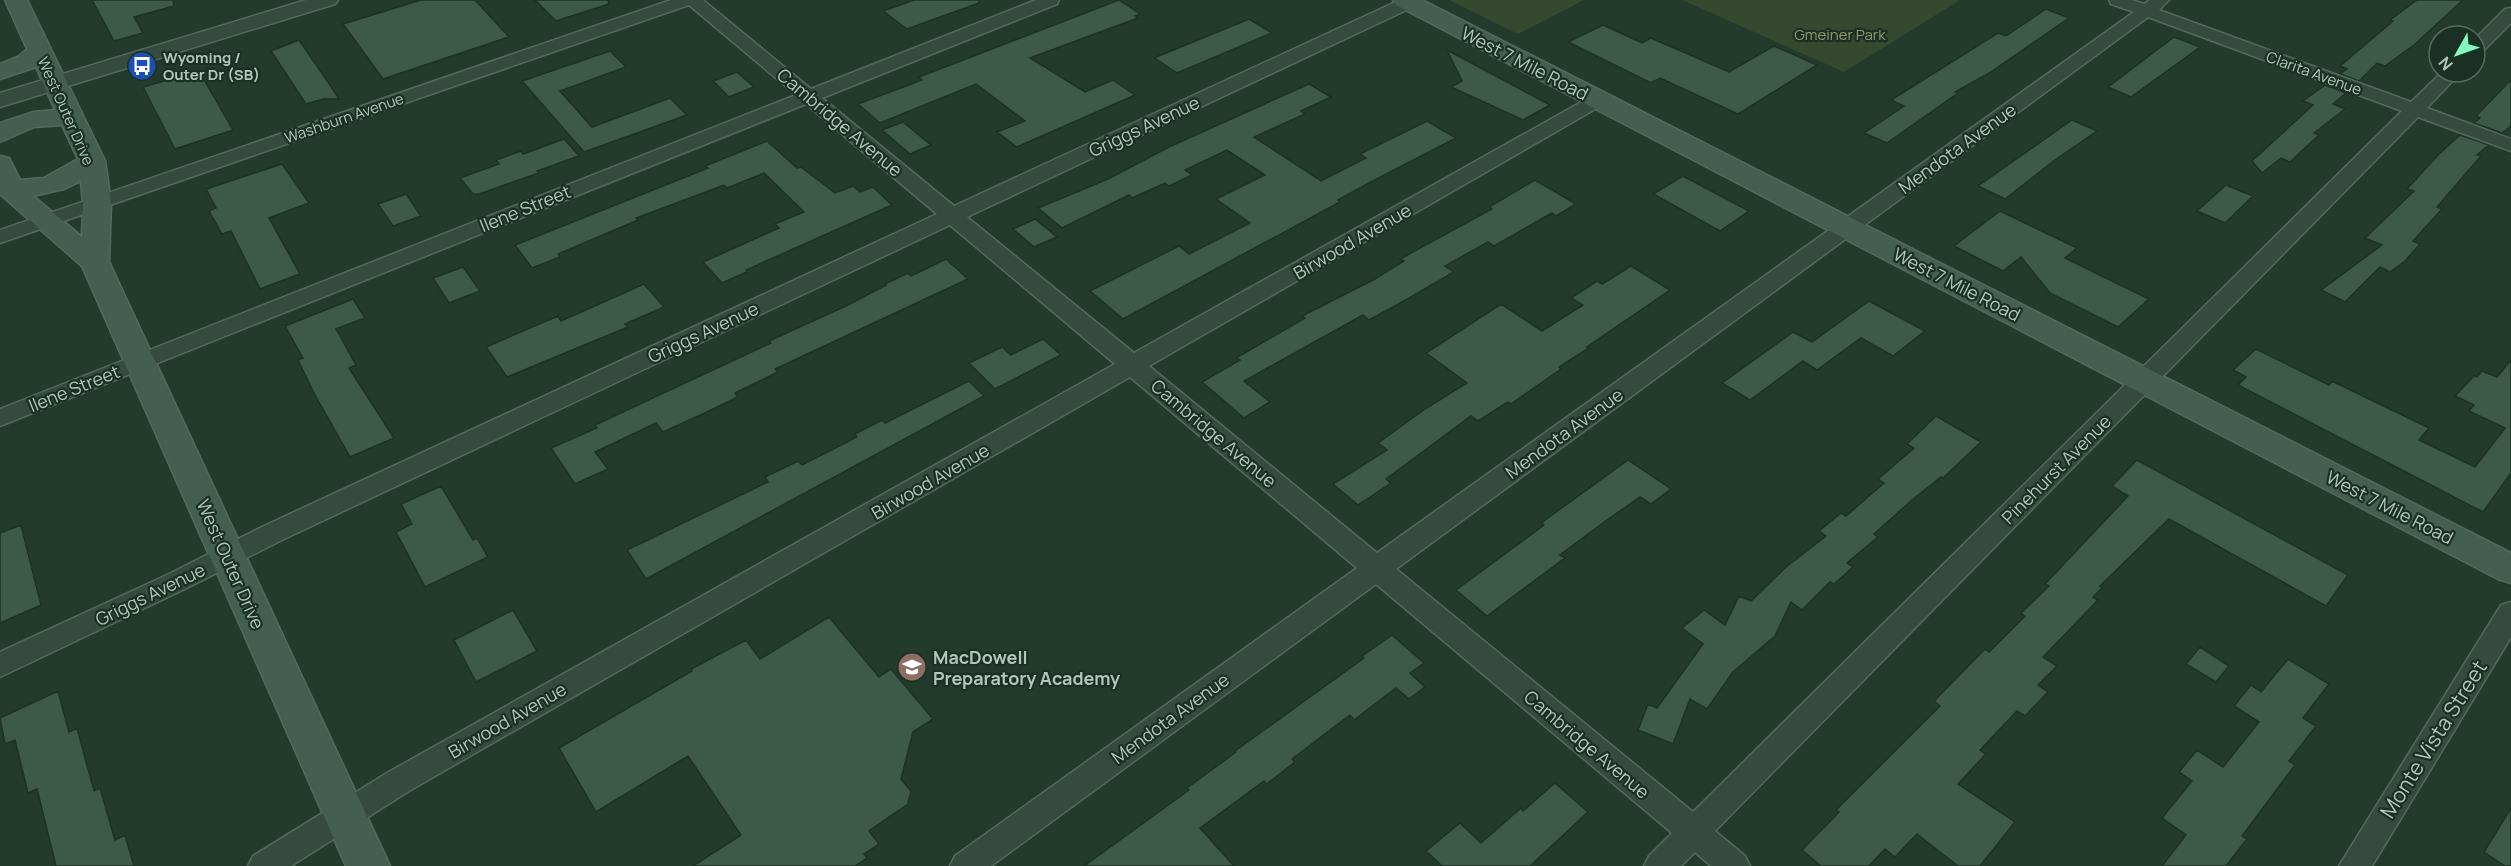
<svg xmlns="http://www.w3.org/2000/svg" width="2511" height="866" viewBox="0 0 2511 866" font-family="Manrope,sans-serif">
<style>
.green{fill:#34492e}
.building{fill:#3c5949;stroke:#1d3227;stroke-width:1.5}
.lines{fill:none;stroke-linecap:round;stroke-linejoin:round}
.minor-casing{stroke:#54695e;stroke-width:3}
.tertiary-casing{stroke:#54695e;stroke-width:3}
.secondary-casing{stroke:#54695e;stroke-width:3}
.minor{fill:#364b40;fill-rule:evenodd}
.tertiary{fill:#364b40;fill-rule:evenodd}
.secondary{fill:#445e51;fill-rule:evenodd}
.labels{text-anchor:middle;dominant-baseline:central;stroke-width:4.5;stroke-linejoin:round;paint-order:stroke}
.far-park-label{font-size:15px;fill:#939868;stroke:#1b3025}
.far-poi-label{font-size:15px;font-weight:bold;fill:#b1c7bc;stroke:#1b3025;text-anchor:start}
.far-street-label{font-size:15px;fill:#b1c7bc;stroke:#1b3025}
.street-label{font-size:18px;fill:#b1c7bc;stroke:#1b3025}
.poi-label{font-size:18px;font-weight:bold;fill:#b1c7bc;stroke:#1b3025;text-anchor:start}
.near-street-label{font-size:21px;fill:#b1c7bc;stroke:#1b3025}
</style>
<rect width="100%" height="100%" fill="#223b2d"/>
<path class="green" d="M 1449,0 L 1584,0 L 1518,34 Z
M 1682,0 L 1960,0 L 1844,72 Z"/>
<path class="building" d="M 92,0 L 173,0 L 174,6 L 134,17 L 143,33 L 114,41 Z
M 421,0 L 475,0 L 509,37 L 383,79 L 343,24 Z
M 535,0 L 608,0 L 609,4 L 556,21 Z
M 914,0 L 979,0 L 979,3 L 907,29 L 883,11 Z
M 1119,0 L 1140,14 L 1135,16 L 1138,18 L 1030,58 L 1085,92 L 1113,80 L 1135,95 L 1017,147 L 997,132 L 1025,121 L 976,84 L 880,123 L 858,104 L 922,80 L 919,77 Z
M 2417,0 L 2463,0 L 2414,45 L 2385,66 L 2377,63 L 2359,81 L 2340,74 L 2347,69 L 2340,66 L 2393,21 L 2390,20 Z
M 2046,9 L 2069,18 L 1991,72 L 1955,92 L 1958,93 L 1887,143 L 1864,133 L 1904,106 L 1891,100 L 1998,33 L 2006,36 Z
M 1249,19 L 1272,33 L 1177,73 L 1154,58 Z
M 1603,25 L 1642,43 L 1651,38 L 1729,72 L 1774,46 L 1817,65 L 1738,114 L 1660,78 L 1651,83 L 1568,42 Z
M 2174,37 L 2200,47 L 2131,97 L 2108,87 Z
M 299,40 L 330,85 L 339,99 L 323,99 L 306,104 L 271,51 Z
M 1447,50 L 1550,105 L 1523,120 L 1451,87 L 1462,81 Z
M 610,51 L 626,67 L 560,91 L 592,127 L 670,98 L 687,115 L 584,152 L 522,81 Z
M 199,71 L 233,130 L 175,149 L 143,87 Z
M 737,72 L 754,87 L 729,97 L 713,81 Z
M 2511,80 L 2511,126 L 2502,133 L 2474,123 L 2480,118 L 2476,116 Z
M 1309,84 L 1331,97 L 1301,111 L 1305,114 L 1254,137 L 1321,181 L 1366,158 L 1360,154 L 1427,121 L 1456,138 L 1367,184 L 1338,200 L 1340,202 L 1123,319 L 1090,291 L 1179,246 L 1189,254 L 1250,223 L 1216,199 L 1265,175 L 1227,150 L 1185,170 L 1192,175 L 1169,186 L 1165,183 L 1132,198 L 1129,195 L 1062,228 L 1038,208 L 1108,179 L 1169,147 Z
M 2325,85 L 2346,93 L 2333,104 L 2345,109 L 2314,133 L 2319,135 L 2290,162 L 2281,158 L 2262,173 L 2252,161 L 2313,105 L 2303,101 Z
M 2072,120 L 2097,131 L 2055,160 L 2005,199 L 1978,186 Z
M 903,122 L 931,145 L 910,154 L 882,130 Z
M 2460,135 L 2489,145 L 2477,155 L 2481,156 L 2437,207 L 2442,209 L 2413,241 L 2420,244 L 2405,261 L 2390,272 L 2380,267 L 2345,302 L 2321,290 L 2382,245 L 2365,238 L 2414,191 L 2407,189 L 2439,154 Z
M 564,139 L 579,156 L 537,171 L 539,173 L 479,194 L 473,194 L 460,178 L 499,164 L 496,160 L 521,151 L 523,154 Z
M 767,141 L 797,168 L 801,167 L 835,193 L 853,186 L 860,192 L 873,187 L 892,205 L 746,270 L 747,272 L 722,283 L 703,262 L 779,228 L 775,224 L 804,212 L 764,173 L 727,188 L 724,185 L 636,218 L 638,220 L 558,254 L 560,257 L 532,268 L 515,245 L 708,168 L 705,166 Z
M 282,164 L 309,203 L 269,218 L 300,274 L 260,289 L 231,231 L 222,234 L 209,211 L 216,208 L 206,189 Z
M 1683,176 L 1749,211 L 1720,231 L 1653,194 Z
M 1535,180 L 1576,204 L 1556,216 L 1552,213 L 1494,246 L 1488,242 L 1445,266 L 1454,272 L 1404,301 L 1369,320 L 1363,315 L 1244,381 L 1270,402 L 1244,418 L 1202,382 L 1240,360 L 1236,358 L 1305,318 L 1302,316 L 1373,280 L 1404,261 L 1400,259 L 1492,209 L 1489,207 Z
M 2226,185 L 2253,196 L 2225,223 L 2197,211 Z
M 406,194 L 421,216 L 393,226 L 378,204 Z
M 2000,211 L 2077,248 L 2065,258 L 2149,299 L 2118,327 L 2050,293 L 2021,257 L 2003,271 L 1954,246 Z
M 1035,219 L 1057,237 L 1034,247 L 1013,229 Z
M 946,259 L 968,279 L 775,369 L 778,372 L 735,393 L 738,397 L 707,412 L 663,432 L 656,423 L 595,452 L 608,469 L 575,484 L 551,448 L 597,428 L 595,425 L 771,343 L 769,341 L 848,305 L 886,285 L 885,284 L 908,273 L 911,276 Z
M 1631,266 L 1670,290 L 1587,347 L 1589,348 L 1559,367 L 1561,369 L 1511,404 L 1508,402 L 1478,421 L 1471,416 L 1386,479 L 1391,483 L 1358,505 L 1333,484 L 1387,450 L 1378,443 L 1425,409 L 1467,383 L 1426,353 L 1501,304 L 1542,331 L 1583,305 L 1571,298 L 1597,281 L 1602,284 Z
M 463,267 L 480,291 L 449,303 L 433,278 Z
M 644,284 L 664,307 L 625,324 L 628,327 L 507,377 L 486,347 L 558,316 L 561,321 Z
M 353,299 L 365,318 L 336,329 L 356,365 L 349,368 L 394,438 L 350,457 L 315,395 L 298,360 L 303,358 L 285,326 Z
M 1869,301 L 1925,331 L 1893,356 L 1861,338 L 1817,370 L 1803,361 L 1750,400 L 1722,383 L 1793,332 L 1812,342 Z
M 1043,339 L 1061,355 L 995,389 L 969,363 L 1002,347 L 1011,355 Z
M 2256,349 L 2329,385 L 2332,381 L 2429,428 L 2419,440 L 2475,467 L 2505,428 L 2469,411 L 2474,405 L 2455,396 L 2474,376 L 2477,377 L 2482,371 L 2497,377 L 2511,360 L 2511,473 L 2483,512 L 2238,385 L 2246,377 L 2233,370 Z
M 969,381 L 984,396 L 646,579 L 627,550 L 768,482 L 765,477 L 798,461 L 802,465 L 857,437 L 855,434 L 882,420 L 885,423 Z
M 1936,416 L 1981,442 L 1943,478 L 1941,477 L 1912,500 L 1874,534 L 1878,537 L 1847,563 L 1853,567 L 1834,584 L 1830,582 L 1802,610 L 1791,602 L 1775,636 L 1733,672 L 1707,709 L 1690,699 L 1673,744 L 1638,730 L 1648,704 L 1657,708 L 1703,644 L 1682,628 L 1704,610 L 1725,625 L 1739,596 L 1751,601 L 1786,567 L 1826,536 L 1819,531 L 1841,513 L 1846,516 L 1884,483 L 1878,479 L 1914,448 L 1907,444 Z
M 1628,460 L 1671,489 L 1651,504 L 1640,497 L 1607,520 L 1560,555 L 1565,558 L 1487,616 L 1456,590 L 1544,525 L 1541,523 Z
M 2137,460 L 2348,575 L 2326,606 L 2169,519 L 2100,586 L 2102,588 L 2093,597 L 2098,600 L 2043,657 L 2057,666 L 2038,685 L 2048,692 L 2025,716 L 2017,711 L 1980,750 L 1986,754 L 1958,784 L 2015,822 L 1980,866 L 1958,866 L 1917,834 L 1895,857 L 1885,849 L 1869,866 L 1821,866 L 1802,850 L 1839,812 L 1836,810 L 1940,706 L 1934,701 L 1985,649 L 1989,652 L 2025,616 L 2021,613 L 2049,586 L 2045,584 L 2128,496 L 2112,486 Z
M 441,486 L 473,540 L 477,538 L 488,557 L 425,587 L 396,532 L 412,524 L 401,504 Z
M 21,525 L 41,605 L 0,623 L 0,533 Z
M 513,610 L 537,651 L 476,682 L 454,640 Z
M 829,617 L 879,677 L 891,669 L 933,719 L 913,732 L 901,779 L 911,791 L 908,804 L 869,831 L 879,844 L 864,854 L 867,858 L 855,866 L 693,866 L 741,835 L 688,756 L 596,812 L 559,748 L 692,671 L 691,669 L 746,640 L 760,659 Z
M 1392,635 L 1424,663 L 1410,673 L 1425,687 L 1409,699 L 1396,688 L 1354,720 L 1350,715 L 1292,759 L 1295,762 L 1267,784 L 1264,781 L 1200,828 L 1234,866 L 1084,866 L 1189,790 L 1187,788 L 1236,752 L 1235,751 L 1364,658 L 1362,656 Z
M 2200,647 L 2229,666 L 2216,682 L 2186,664 Z
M 2288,659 L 2329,684 L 2303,718 L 2316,726 L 2289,761 L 2295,765 L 2242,836 L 2247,839 L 2226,866 L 2162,866 L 2186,835 L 2162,818 L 2192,781 L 2179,772 L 2197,750 L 2223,767 L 2259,722 L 2234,706 L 2251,685 L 2261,692 Z
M 58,691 L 69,732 L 77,728 L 94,791 L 100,788 L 115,840 L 125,835 L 134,866 L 56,866 L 37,789 L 28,793 L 15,740 L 5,744 L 0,718 Z
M 1555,783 L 1588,812 L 1530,866 L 1442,866 L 1426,851 L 1460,823 L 1481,843 L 1521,808 L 1523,811 Z
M 2511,808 L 2511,866 L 2505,866 L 2484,852 Z"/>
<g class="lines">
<g class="minor-casing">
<path id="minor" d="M 671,0 L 703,0 L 811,89 L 1036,0 L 1059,0 L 1057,4 L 822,98 L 954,206 L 1400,0 L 1416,0 L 1415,6 L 967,217 L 1134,353 L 1592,96 L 1604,96 L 1607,100 L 1604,104 L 1149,366 L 1377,553 L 2134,12 L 2111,4 L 2109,0 L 2132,0 L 2144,4 L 2150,0 L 2169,0 L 2159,10 L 2411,102 L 2442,72 L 2461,72 L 2427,108 L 2511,139 L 2511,151 L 2418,117 L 1715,831 L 1745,856 L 1750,866 L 1711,866 L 1695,852 L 1681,866 L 1644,866 L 1649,856 L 1672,833 L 1376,584 L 991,866 L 950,866 L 955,856 L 1357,568 L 1130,377 L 409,791 L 291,866 L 248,866 L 253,856 L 387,773 L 1115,364 L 950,225 L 282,540 L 187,588 L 0,677 L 0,652 L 169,574 L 264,526 L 937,214 L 806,104 L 0,426 L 0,409 L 796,95 L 689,5 L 0,243 L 0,230 ZM 2148,17 L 2402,111 L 1693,812 L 1396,569 Z
M 2511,8 L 2511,23 L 2481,53 L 2475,54 L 2475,39 L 2505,9 Z
M 2511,602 L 2511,637 L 2372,866 L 2339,866 L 2501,605 Z"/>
</g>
<g class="tertiary-casing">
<path id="tertiary" d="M 306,0 L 338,0 L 335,4 L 0,107 L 0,93 Z"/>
</g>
<g class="secondary-casing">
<path id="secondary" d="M 5,0 L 27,0 L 105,161 L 111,203 L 109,262 L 390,866 L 346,866 L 82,266 L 0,194 L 0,156 L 9,158 L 20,180 L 44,178 L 78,159 L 62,125 L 34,127 L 0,142 L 0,123 L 34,112 L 55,110 L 36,67 L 0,79 L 0,64 L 18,57 L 27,49 ZM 81,181 L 83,203 L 82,237 L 33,196 L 64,189 Z
M 1393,0 L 1422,0 L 2511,553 L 2511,583 L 2498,579 L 1396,5 Z"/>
</g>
<use href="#minor" class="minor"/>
<use href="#tertiary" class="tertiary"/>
<use href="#secondary" class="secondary"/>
</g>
<defs>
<g id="bus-disc" transform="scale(1.5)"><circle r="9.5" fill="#1a4fb4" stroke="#1b3025"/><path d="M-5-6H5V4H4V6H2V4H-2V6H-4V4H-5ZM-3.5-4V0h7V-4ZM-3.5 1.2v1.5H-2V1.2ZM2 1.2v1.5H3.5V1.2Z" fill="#fff"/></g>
<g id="school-disc" transform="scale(1.5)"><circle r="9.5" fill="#8d6e63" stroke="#1b3025"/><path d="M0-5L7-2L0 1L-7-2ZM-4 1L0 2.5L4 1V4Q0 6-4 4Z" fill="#fff"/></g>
</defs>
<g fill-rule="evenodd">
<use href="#bus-disc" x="142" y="66"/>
<use href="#school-disc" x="912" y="667"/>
</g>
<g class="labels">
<g class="far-park-label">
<text x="1840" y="34">Gmeiner Park</text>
</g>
<g class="far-poi-label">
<text x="163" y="57">Wyoming /<tspan x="163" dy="17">Outer Dr (SB)</tspan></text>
</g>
<g class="far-street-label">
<text transform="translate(2314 73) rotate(20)">Clarita Avenue</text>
<text transform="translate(66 111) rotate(66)">West Outer Drive</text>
<text transform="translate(344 118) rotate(-19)">Washburn Avenue</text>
</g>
<g class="street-label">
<text transform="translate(1525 63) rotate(27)">West 7 Mile Road</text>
<text transform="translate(840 122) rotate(40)">Cambridge Avenue</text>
<text transform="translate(1144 126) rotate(-25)">Griggs Avenue</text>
<text transform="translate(1957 148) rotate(-36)">Mendota Avenue</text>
<text transform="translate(525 208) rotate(-22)">Ilene Street</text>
<text transform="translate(1352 241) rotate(-30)">Birwood Avenue</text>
<text transform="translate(1957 284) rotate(27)">West 7 Mile Road</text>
<text transform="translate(703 332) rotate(-25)">Griggs Avenue</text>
<text transform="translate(74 388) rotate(-22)">Ilene Street</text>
<text transform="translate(1214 433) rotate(40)">Cambridge Avenue</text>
<text transform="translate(1564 433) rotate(-36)">Mendota Avenue</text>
<text transform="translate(2056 469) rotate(-45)">Pinehurst Avenue</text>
<text transform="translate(930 481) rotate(-30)">Birwood Avenue</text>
<text transform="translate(2390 507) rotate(27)">West 7 Mile Road</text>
<text transform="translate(231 564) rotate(66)">West Outer Drive</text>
<text transform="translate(150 594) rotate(-26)">Griggs Avenue</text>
<text transform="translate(1170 718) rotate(-36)">Mendota Avenue</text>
<text transform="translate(507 720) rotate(-30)">Birwood Avenue</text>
<text transform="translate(1587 744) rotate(40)">Cambridge Avenue</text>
</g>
<g class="poi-label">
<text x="933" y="657">MacDowell<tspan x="933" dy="21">Preparatory Academy</tspan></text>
</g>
<g class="near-street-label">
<text transform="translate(2433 739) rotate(-58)">Monte Vista Street</text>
</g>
</g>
<g transform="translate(2457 54) rotate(230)"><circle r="28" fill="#1b3025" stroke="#576c61" stroke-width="1.5"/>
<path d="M0-4.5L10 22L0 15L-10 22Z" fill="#85f8bd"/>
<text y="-9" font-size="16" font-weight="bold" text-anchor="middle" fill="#b1c7bc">N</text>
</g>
</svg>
